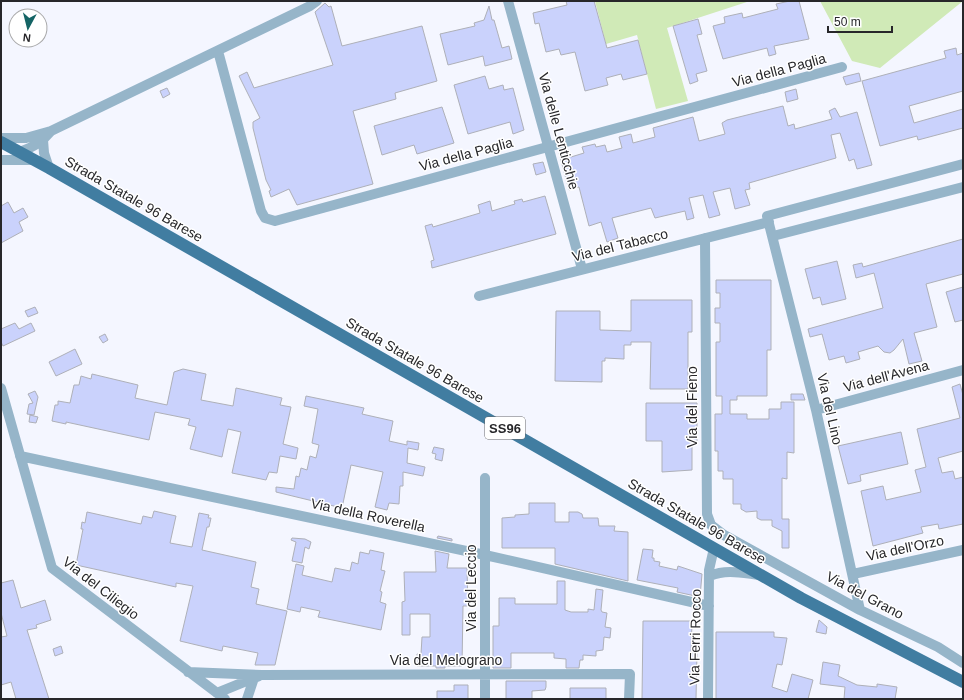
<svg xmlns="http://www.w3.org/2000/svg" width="964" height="700" viewBox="0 0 964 700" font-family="Arial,sans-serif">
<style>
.green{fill:#d0eab7}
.building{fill:#cad2fc;stroke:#aeb0b8}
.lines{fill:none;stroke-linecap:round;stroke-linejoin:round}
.street{stroke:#96b5c9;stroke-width:10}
.primary{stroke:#417da1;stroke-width:12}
.labels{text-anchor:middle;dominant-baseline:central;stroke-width:3;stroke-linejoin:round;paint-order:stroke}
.shield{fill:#fff;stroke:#68686a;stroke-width:1}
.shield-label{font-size:13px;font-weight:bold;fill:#27272a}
.street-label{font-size:14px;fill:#27272a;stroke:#fff}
</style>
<rect width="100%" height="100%" fill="#f4f6ff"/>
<path class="green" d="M 595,1 L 750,1 L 667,28 L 688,101 L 656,109 L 637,35 L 606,44 Z
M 820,1 L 963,1 L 880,68 L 852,61 Z"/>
<path class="building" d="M 566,1 L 594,1 L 607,48 L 638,40 L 647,74 L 623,80 L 621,74 L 606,78 L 608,85 L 585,91 L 575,52 L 561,55 L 559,49 L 546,52 L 539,23 L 535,24 L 533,13 L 567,5 Z
M 790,1 L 799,1 L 809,39 L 774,46 L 776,54 L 769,56 L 767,48 L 723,59 L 713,26 L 725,23 L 724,17 L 742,13 L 743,18 L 778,9 L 776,4 Z
M 325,3 L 329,7 L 331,6 L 342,46 L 422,26 L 437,81 L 395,93 L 396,99 L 353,111 L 373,184 L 297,205 L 289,189 L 271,197 L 269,191 L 271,190 L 266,180 L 253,128 L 253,122 L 260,118 L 239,76 L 247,72 L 254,88 L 333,65 L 315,12 Z
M 489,6 L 492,20 L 494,20 L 502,48 L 509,46 L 512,59 L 485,66 L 483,56 L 448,65 L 440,34 L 475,26 L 474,23 L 484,20 Z
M 698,19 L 702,34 L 697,35 L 707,71 L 696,74 L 698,81 L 690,84 L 673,26 Z
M 956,48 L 957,55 L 963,53 L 963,91 L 909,106 L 914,123 L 963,109 L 963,128 L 918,140 L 917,136 L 880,146 L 862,81 L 946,58 L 944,51 Z
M 859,73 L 861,81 L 846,85 L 843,77 Z
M 485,76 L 489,89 L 503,85 L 504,90 L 513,88 L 524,130 L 513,134 L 510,122 L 468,134 L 454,85 Z
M 167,88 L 170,94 L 163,98 L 160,91 Z
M 796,89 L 798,99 L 787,102 L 785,92 Z
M 783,106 L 788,126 L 794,124 L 795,129 L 832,119 L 829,111 L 835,108 L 840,117 L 857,112 L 872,165 L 857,169 L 854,159 L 849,161 L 840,133 L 831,135 L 836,158 L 749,183 L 750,189 L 745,190 L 750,205 L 735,209 L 730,188 L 713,192 L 720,215 L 709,218 L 703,195 L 689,198 L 694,218 L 687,220 L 685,211 L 655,218 L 651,208 L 612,218 L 618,238 L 607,242 L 601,222 L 589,226 L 579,187 L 569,190 L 559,153 L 569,150 L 571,157 L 584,153 L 582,147 L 595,144 L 596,147 L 605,145 L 607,152 L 622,148 L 619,137 L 631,134 L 633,143 L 655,137 L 653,128 L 693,117 L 699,141 L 725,134 L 722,123 L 727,120 Z
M 442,107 L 454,143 L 417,154 L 414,145 L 382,155 L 374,126 Z
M 543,162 L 546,172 L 536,175 L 533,164 Z
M 545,196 L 556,234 L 432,268 L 431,261 L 434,260 L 425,226 L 432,224 L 433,227 L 480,213 L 478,205 L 490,201 L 492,211 L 515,204 L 514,201 L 522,199 L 523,202 Z
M 8,202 L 14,213 L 23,208 L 28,217 L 19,222 L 23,231 L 1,243 L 1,206 Z
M 963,239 L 963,274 L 926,284 L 937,327 L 914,333 L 922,361 L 909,364 L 903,339 L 894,350 L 890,353 L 884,352 L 878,346 L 858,352 L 860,359 L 846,363 L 844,356 L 829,360 L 822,334 L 810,337 L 808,329 L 883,308 L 874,273 L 856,278 L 853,265 L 862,263 L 863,267 Z
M 837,261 L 846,299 L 822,305 L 820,297 L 813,299 L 805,269 Z
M 716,280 L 771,280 L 771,350 L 767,350 L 767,396 L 737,396 L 737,400 L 730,400 L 730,414 L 747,414 L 747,419 L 769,419 L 769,409 L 781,409 L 781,402 L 794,402 L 794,453 L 787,452 L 787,479 L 782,478 L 782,519 L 789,519 L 789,548 L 782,548 L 782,531 L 772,526 L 772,520 L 761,520 L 757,518 L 757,511 L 746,512 L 741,509 L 741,504 L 733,504 L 733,479 L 723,479 L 723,471 L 718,471 L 718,451 L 715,451 L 715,414 L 722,414 L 722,396 L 716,396 L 716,342 L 720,342 L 720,323 L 715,323 L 715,308 L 720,308 L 720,293 L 716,293 Z
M 963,287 L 963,320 L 955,322 L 946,292 Z
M 631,300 L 692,300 L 692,332 L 688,332 L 688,389 L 650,389 L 651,342 L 631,342 L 631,345 L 624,345 L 624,359 L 605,358 L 605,361 L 602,361 L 602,382 L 555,381 L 556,311 L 600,311 L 600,330 L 631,331 Z
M 35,307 L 38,313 L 28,317 L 25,311 Z
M 15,323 L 19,329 L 31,323 L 35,331 L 3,346 L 1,342 L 1,329 Z
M 105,334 L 108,340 L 103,343 L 99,337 Z
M 75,349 L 82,364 L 56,376 L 49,362 Z
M 183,369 L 206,374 L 201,400 L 233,406 L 236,388 L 282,398 L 280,405 L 291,407 L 283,444 L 298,448 L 296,459 L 280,456 L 277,473 L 269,472 L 266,480 L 232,473 L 241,432 L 228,429 L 222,457 L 190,449 L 196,427 L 188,425 L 190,419 L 155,412 L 149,440 L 66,422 L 66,424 L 52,421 L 55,405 L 58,405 L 58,401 L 70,403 L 74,385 L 79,385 L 81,376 L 91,379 L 92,374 L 138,385 L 135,398 L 167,405 L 174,372 Z
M 862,380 L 863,387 L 853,389 L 852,382 Z
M 960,384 L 963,395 L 963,451 L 938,458 L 942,473 L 953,471 L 955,479 L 963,477 L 963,524 L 939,529 L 938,524 L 921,527 L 923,533 L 873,546 L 861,491 L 883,486 L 886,500 L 921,492 L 915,470 L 926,467 L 917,429 L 960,418 L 952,387 Z
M 35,391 L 38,397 L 34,415 L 27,414 L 29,404 L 33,403 L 28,394 Z
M 791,394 L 803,394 L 805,400 L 791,400 Z
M 306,396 L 364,408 L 362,414 L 393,421 L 389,441 L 407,445 L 407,441 L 419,443 L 418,450 L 408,448 L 407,463 L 425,467 L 423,476 L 403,472 L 403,486 L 400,486 L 399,504 L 389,503 L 387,510 L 375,507 L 383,472 L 351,465 L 342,508 L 276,492 L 276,487 L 294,489 L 296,476 L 299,477 L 301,468 L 307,470 L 310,456 L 316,458 L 319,445 L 312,443 L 318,409 L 304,406 Z
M 646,403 L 697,403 L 697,441 L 692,441 L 692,470 L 662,472 L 662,441 L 646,441 Z
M 30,415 L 38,417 L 36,423 L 29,422 Z
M 901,432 L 908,464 L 860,475 L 861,481 L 848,484 L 838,446 Z
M 434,447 L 444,449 L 442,461 L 435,459 L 436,454 L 432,453 Z
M 529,503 L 555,503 L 555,522 L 569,522 L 569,512 L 578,512 L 582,514 L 583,518 L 598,518 L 599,526 L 615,526 L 614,531 L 628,532 L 628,581 L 555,564 L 555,548 L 502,548 L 502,518 L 515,517 L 515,515 L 529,514 Z
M 154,511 L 176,516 L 170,543 L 192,547 L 199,513 L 209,515 L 208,518 L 211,518 L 209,527 L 207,527 L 202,550 L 256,562 L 251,587 L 259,589 L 256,604 L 287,611 L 275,665 L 255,665 L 258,653 L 223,646 L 222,651 L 180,641 L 193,586 L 176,583 L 176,587 L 76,565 L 83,529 L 81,529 L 82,522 L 85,523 L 87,512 L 141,524 L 143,516 L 152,518 Z
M 438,536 L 452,539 L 452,541 L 437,538 Z
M 292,538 L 305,539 L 311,542 L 309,549 L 305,547 L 302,563 L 292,561 L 296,542 L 291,540 Z
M 643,549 L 653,550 L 652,558 L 654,558 L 654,561 L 660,562 L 659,566 L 677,570 L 678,566 L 702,574 L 700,597 L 677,592 L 678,588 L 637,580 Z
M 370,550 L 384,553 L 381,570 L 385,571 L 380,591 L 382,592 L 380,602 L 386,604 L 381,630 L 318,617 L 320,611 L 301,607 L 300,612 L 287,609 L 296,564 L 304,566 L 302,575 L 332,582 L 335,568 L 350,571 L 352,562 L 358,564 L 360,552 L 369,554 Z
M 435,551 L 449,554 L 447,568 L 467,568 L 468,606 L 463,606 L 462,666 L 445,666 L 445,668 L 436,668 L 436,666 L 417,666 L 417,654 L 421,654 L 422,637 L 430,637 L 430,614 L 410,614 L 410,635 L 402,635 L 402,602 L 405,601 L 404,572 L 436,572 Z
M 13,580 L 21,608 L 45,600 L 51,620 L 36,625 L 37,628 L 27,630 L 49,699 L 16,699 L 11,682 L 1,685 L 1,637 L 7,636 L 1,613 L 1,583 Z
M 557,581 L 565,581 L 565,610 L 571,612 L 588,612 L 588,609 L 594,610 L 596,589 L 603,590 L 601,610 L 602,612 L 607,613 L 605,627 L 611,628 L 610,638 L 604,637 L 603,650 L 596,651 L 596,656 L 583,655 L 583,660 L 580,660 L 579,668 L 566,668 L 566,659 L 554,658 L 554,653 L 511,653 L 511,668 L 493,668 L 493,626 L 499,626 L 499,598 L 515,598 L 515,604 L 557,604 Z
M 819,620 L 827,627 L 826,634 L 816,632 Z
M 643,621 L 692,621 L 691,653 L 697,653 L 696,699 L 642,699 Z
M 716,632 L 774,632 L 774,637 L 787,638 L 782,665 L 777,664 L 772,687 L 787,692 L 792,674 L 813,680 L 808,699 L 716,699 Z
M 61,646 L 63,653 L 55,656 L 53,649 Z
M 823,662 L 840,665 L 838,676 L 857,685 L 877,687 L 877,684 L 897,687 L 895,699 L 844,699 L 845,687 L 820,684 Z
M 506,681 L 546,681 L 546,687 L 545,690 L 532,691 L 532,699 L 506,699 Z
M 454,685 L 468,685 L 468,699 L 437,699 L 437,691 L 454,691 Z
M 570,688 L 606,688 L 606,699 L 570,699 Z"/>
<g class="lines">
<path class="street" d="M 508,1 L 582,269
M 218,51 L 261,211 L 265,218 L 275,221 L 842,67
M 1,138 L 26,138 L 51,131 L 310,6 L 317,1
M 43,140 L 44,153 L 49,168
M 20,152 C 33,147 42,142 51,131
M 1,160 L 33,160
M 773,236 L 963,187
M 705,238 L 707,514 L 711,525 L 724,535 L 860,610 L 938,647 L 963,663
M 479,296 L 769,222
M 1,388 L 52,568 L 225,699
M 816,410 L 963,370
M 20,456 L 485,555 L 709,606
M 853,574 L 963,550
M 710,576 C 726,569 742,573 759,575
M 860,610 L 816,410 L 767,216 L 963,164
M 188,672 L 262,675 L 630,674 L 629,699
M 217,693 L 259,676
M 247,699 L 254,678
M 485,699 L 485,478
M 708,699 L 709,570 L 714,548"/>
<path class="primary" d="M 1,142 L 49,168 L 801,598 L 963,682"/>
</g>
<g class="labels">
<rect class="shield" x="485" y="417" width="40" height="22" rx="3"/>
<g class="shield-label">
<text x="505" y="428">SS96</text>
</g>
<g class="street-label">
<text transform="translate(779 70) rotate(-15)">Via della Paglia</text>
<text transform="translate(559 131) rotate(75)">Via delle Lenticchie</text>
<text transform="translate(466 154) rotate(-15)">Via della Paglia</text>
<text transform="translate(134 199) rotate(30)">Strada Statale 96 Barese</text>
<text transform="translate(620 245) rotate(-14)">Via del Tabacco</text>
<text transform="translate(415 360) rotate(30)">Strada Statale 96 Barese</text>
<text transform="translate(886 376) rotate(-15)">Via dell'Avena</text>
<text transform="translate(692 407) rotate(-90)">Via del Fieno</text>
<text transform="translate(830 409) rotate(77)">Via del Lino</text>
<text transform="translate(368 515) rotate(12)">Via della Roverella</text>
<text transform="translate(697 521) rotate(30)">Strada Statale 96 Barese</text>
<text transform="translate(905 548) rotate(-12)">Via dell'Orzo</text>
<text transform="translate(101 588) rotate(38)">Via del Ciliegio</text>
<text transform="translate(471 588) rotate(-90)">Via del Leccio</text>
<text transform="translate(865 595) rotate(28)">Via del Grano</text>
<text transform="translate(695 637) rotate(-89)">Via Ferri Rocco</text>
<text x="446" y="660">Via del Melograno</text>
</g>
</g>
<rect width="964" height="700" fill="none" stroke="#27272a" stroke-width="4"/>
<g transform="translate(28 28) rotate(187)"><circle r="19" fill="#ffffff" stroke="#a9a9aa"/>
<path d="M0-3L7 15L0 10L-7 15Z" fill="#146465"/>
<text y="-6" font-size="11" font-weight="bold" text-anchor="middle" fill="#27272a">N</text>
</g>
<path d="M828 26v6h64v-6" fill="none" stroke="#27272a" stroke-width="2"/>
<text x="834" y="26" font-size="12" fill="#27272a" stroke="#ffffff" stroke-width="3" paint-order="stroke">50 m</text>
</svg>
